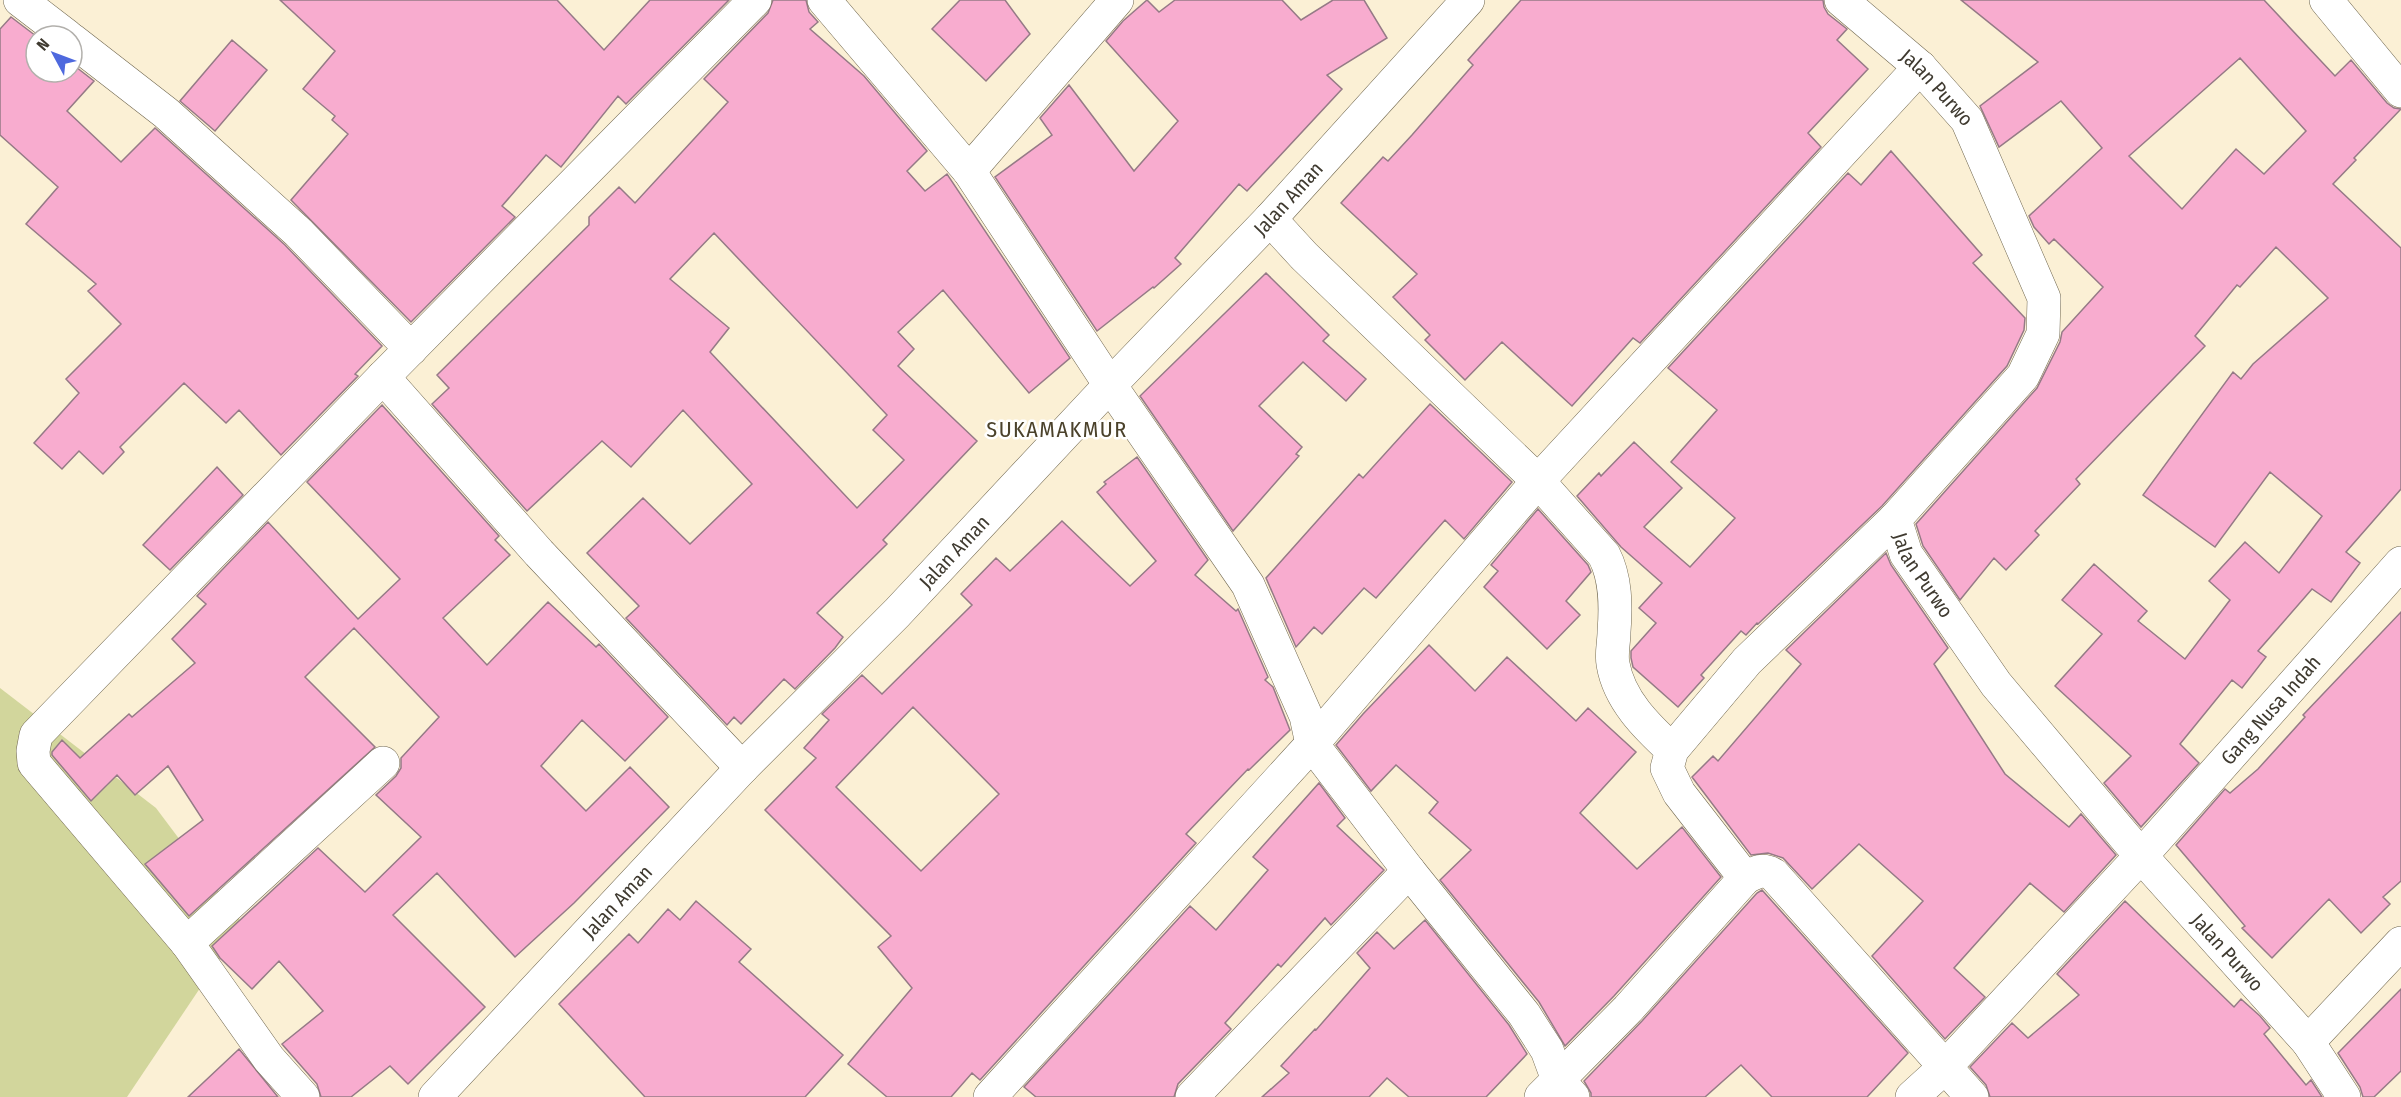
<svg xmlns="http://www.w3.org/2000/svg" width="2401" height="1097" viewBox="0 0 2401 1097" font-family="'Fira Sans Condensed',sans-serif">
<style>
.green{fill:#d2d69c}
.building{fill:#f8accf;stroke:#957a86;stroke-width:1.5;fill-rule:evenodd}
.lines{fill:none;stroke-linecap:round;stroke-linejoin:round}
.minor-casing{stroke:#716850;stroke-width:34}
.minor{stroke:#fff;stroke-width:33}
.labels{text-anchor:middle;dominant-baseline:central;stroke-width:5;stroke-linejoin:round;paint-order:stroke}
.street-label{font-size:20px;fill:#3f3a30;stroke:#fff}
.quarter-label{font-size:22px;letter-spacing:1.5px;fill:#4b422b;stroke:#fff}
</style>
<rect width="100%" height="100%" fill="#fbf0d5"/>
<path class="green" d="M 0,688 L 156,808 L 243,924 L 127,1097 L 0,1097 Z"/>
<path class="building" d="M 280,0 L 557,0 L 604,50 L 650,0 L 729,0 L 626,104 L 618,96 L 561,167 L 546,155 L 502,206 L 515,217 L 411,322 L 291,200 L 348,134 L 332,120 L 335,116 L 303,89 L 335,51 Z
M 773,0 L 806,0 L 809,12 L 818,22 L 810,29 L 864,76 L 927,151 L 907,171 L 925,191 L 947,174 L 1070,358 L 1029,393 L 943,290 L 898,332 L 914,349 L 898,366 L 977,441 L 883,540 L 887,544 L 817,613 L 843,637 L 835,648 L 795,689 L 784,679 L 741,724 L 734,717 L 727,725 L 626,618 L 639,606 L 587,553 L 643,498 L 690,544 L 752,484 L 683,410 L 631,467 L 602,441 L 527,511 L 432,404 L 449,388 L 437,375 L 589,225 L 589,217 L 619,187 L 635,203 L 728,102 L 704,79 L 768,13 ZM 714,233 L 887,415 L 873,430 L 904,460 L 857,508 L 710,352 L 729,328 L 670,279 Z
M 960,0 L 1005,0 L 1030,34 L 986,81 L 932,29 Z
M 1147,0 L 1159,12 L 1175,0 L 1282,0 L 1301,20 L 1333,0 L 1364,0 L 1387,38 L 1327,75 L 1342,89 L 1247,191 L 1239,184 L 1175,258 L 1181,264 L 1154,288 L 1153,287 L 1097,331 L 995,177 L 1052,135 L 1040,118 L 1069,85 L 1134,171 L 1178,121 L 1106,41 L 1123,21 Z
M 1521,0 L 1823,0 L 1824,7 L 1828,14 L 1847,29 L 1837,40 L 1868,69 L 1808,133 L 1821,147 L 1640,343 L 1633,338 L 1572,406 L 1502,342 L 1465,380 L 1425,340 L 1430,335 L 1393,297 L 1417,274 L 1341,203 L 1383,157 L 1388,161 L 1412,135 L 1473,65 L 1468,60 Z
M 1961,0 L 2264,0 L 2335,76 L 2351,60 L 2387,103 L 2394,108 L 2401,109 L 2354,158 L 2356,160 L 2333,184 L 2401,248 L 2401,489 L 2346,552 L 2360,563 L 2331,602 L 2312,589 L 2258,651 L 2266,657 L 2242,688 L 2232,680 L 2180,744 L 2199,763 L 2141,827 L 2104,783 L 2131,756 L 2055,686 L 2102,634 L 2062,600 L 2094,564 L 2147,611 L 2138,621 L 2185,659 L 2230,600 L 2209,581 L 2245,542 L 2279,573 L 2322,516 L 2270,472 L 2215,547 L 2143,495 L 2233,372 L 2241,379 L 2253,364 L 2328,298 L 2276,247 L 2240,287 L 2237,285 L 2195,336 L 2205,346 L 2076,479 L 2080,484 L 2035,531 L 2039,535 L 2006,570 L 1994,558 L 1960,600 L 1923,546 L 1916,524 L 2037,388 L 2060,342 L 2062,332 L 2103,287 L 2054,239 L 2049,244 L 2034,227 L 2029,216 L 2102,148 L 2061,101 L 1999,147 L 1980,106 L 2038,62 ZM 2240,58 L 2306,131 L 2264,174 L 2236,149 L 2182,209 L 2129,156 Z
M 11,17 L 36,36 L 36,72 L 72,72 L 72,64 L 94,81 L 67,111 L 121,162 L 155,128 L 285,245 L 382,346 L 355,374 L 358,376 L 281,455 L 239,410 L 226,423 L 184,383 L 120,447 L 124,452 L 103,474 L 79,451 L 62,469 L 34,443 L 79,393 L 66,379 L 121,324 L 88,291 L 96,284 L 26,224 L 58,187 L 0,135 L 0,29 Z
M 232,40 L 267,70 L 215,131 L 180,101 Z
M 1891,151 L 1982,255 L 1973,263 L 2025,318 L 2024,330 L 2007,366 L 1882,506 L 1758,624 L 1757,623 L 1746,635 L 1741,631 L 1701,675 L 1704,678 L 1678,707 L 1633,667 L 1631,658 L 1631,651 L 1656,623 L 1639,608 L 1662,583 L 1621,547 L 1577,496 L 1599,473 L 1601,476 L 1634,442 L 1682,488 L 1644,527 L 1690,567 L 1735,518 L 1671,462 L 1717,410 L 1668,368 L 1848,173 L 1861,185 Z
M 1266,273 L 1329,335 L 1323,341 L 1366,379 L 1346,401 L 1303,362 L 1259,406 L 1302,447 L 1296,454 L 1299,456 L 1233,531 L 1140,396 Z
M 1430,404 L 1512,482 L 1464,539 L 1445,520 L 1376,598 L 1364,588 L 1322,634 L 1314,627 L 1296,647 L 1266,578 L 1359,474 L 1363,478 Z
M 382,405 L 499,536 L 495,540 L 510,555 L 443,618 L 487,665 L 548,602 L 596,647 L 599,644 L 668,717 L 625,761 L 582,720 L 541,766 L 586,811 L 630,767 L 669,807 L 574,903 L 515,957 L 437,873 L 393,915 L 485,1007 L 408,1084 L 390,1066 L 351,1097 L 321,1097 L 317,1084 L 282,1044 L 323,1011 L 279,961 L 252,989 L 220,958 L 212,946 L 318,848 L 365,892 L 421,837 L 376,795 L 396,776 L 401,768 L 401,758 L 439,717 L 354,628 L 305,677 L 375,747 L 189,916 L 145,864 L 203,820 L 168,766 L 135,795 L 117,775 L 91,801 L 52,755 L 52,752 L 62,740 L 80,758 L 129,714 L 132,717 L 195,663 L 172,639 L 206,604 L 197,596 L 268,522 L 358,619 L 400,579 L 307,482 Z
M 1137,457 L 1208,560 L 1195,575 L 1236,611 L 1238,609 L 1268,677 L 1265,680 L 1273,687 L 1290,730 L 1249,770 L 1248,769 L 1186,834 L 1196,843 L 980,1080 L 972,1073 L 951,1097 L 887,1097 L 848,1064 L 912,988 L 878,947 L 891,936 L 765,810 L 816,758 L 804,748 L 829,720 L 822,714 L 862,675 L 882,694 L 972,605 L 961,594 L 996,558 L 1010,571 L 1062,521 L 1130,586 L 1156,561 L 1097,492 L 1106,484 L 1104,482 ZM 913,707 L 999,794 L 921,871 L 836,787 Z
M 217,467 L 243,495 L 170,570 L 143,545 Z
M 1538,509 L 1588,565 L 1591,572 L 1566,601 L 1580,615 L 1547,649 L 1484,587 L 1498,571 L 1491,565 Z
M 1886,553 L 1891,565 L 1948,648 L 1934,664 L 2005,774 L 2069,827 L 2081,814 L 2116,855 L 2064,912 L 2030,883 L 1954,968 L 1985,997 L 1945,1039 L 1872,956 L 1923,901 L 1859,844 L 1812,889 L 1783,858 L 1768,853 L 1751,855 L 1692,777 L 1713,756 L 1718,761 L 1801,664 L 1786,650 Z
M 2401,612 L 2401,881 L 2383,897 L 2390,904 L 2361,933 L 2329,899 L 2272,958 L 2242,928 L 2245,926 L 2176,845 L 2225,789 L 2230,793 L 2258,769 L 2305,717 L 2303,715 Z
M 1429,645 L 1475,691 L 1507,657 L 1576,721 L 1588,708 L 1636,752 L 1580,813 L 1637,869 L 1682,827 L 1721,877 L 1614,996 L 1565,1046 L 1539,1002 L 1440,880 L 1471,850 L 1429,813 L 1438,802 L 1396,765 L 1371,791 L 1336,745 L 1363,714 Z
M 1319,783 L 1345,818 L 1337,826 L 1384,870 L 1331,925 L 1325,918 L 1281,967 L 1278,964 L 1225,1023 L 1231,1029 L 1178,1084 L 1174,1097 L 1036,1097 L 1024,1087 L 1190,906 L 1216,930 L 1268,870 L 1253,857 Z
M 1762,890 L 1908,1053 L 1867,1097 L 1772,1097 L 1741,1065 L 1705,1097 L 1591,1097 L 1591,1093 L 1584,1081 L 1642,1021 L 1757,893 Z
M 696,901 L 751,949 L 739,962 L 843,1055 L 805,1097 L 645,1097 L 559,1004 L 629,934 L 638,943 L 668,909 L 680,920 Z
M 2125,901 L 2234,1007 L 2241,999 L 2260,1016 L 2270,1028 L 2264,1034 L 2306,1085 L 2311,1080 L 2322,1097 L 1990,1097 L 1986,1085 L 1970,1067 L 2012,1023 L 2028,1038 L 2079,995 L 2057,974 Z
M 1425,920 L 1509,1025 L 1527,1054 L 1486,1097 L 1409,1097 L 1387,1078 L 1369,1097 L 1262,1097 L 1289,1073 L 1281,1066 L 1315,1029 L 1316,1030 L 1370,968 L 1357,953 L 1377,932 L 1394,949 Z
M 2401,989 L 2401,1071 L 2374,1097 L 2363,1097 L 2360,1087 L 2338,1053 Z
M 239,1049 L 278,1097 L 188,1097 Z"/>
<g class="lines">
<g class="minor-casing">
<g id="minor">
<path d="M 20,0 L 67,36"/>
<path d="M 824,0 L 969,171 L 1110,385 L 1248,585 L 1306,716 L 1312,744 L 1409,871 L 1192,1097"/>
<path id="s1" d="M 1841,0 L 1920,67 L 1967,120 L 2044,298 L 2043,334 L 2023,376 L 1895,519 L 1906,554 L 1996,684 L 2141,856 L 2308,1042 L 2344,1097"/>
<path d="M 2326,0 L 2401,91"/>
<path d="M 72,40 L 166,113 L 298,232 L 411,349"/>
<path d="M 969,171 L 1117,0"/>
<path d="M 1270,219 L 1304,256 L 1538,481 L 1604,555 C 1616,578 1616,606 1614,632 C 1614,642 1611,654 1613,664 C 1619,700 1647,727 1672,750"/>
<path d="M 383,377 L 539,553 L 742,768"/>
<path d="M 1409,871 L 1524,1014 L 1547,1050 L 1558,1080 L 1541,1097"/>
<path d="M 1745,878 L 1679,793 L 1667,768 L 1672,750 L 1747,661 L 1895,519"/>
<path d="M 187,943 L 383,763"/>
<path d="M 2308,1042 L 2401,943"/>
<path d="M 303,1097 L 269,1059 L 187,943 L 34,763 L 33,751 L 36,735 L 383,377 L 755,0"/>
<path id="s2" d="M 435,1097 L 742,768 L 897,613 L 1110,385 L 1270,219 L 1468,0"/>
<path d="M 990,1097 L 1312,744 L 1538,481 L 1920,67"/>
<path d="M 1573,1097 L 1558,1080 L 1628,1009 L 1745,878 C 1756,872 1763,868 1774,875 L 1972,1097"/>
<path id="s3" d="M 1912,1097 L 1945,1067 L 2141,856 L 2401,563"/>
</g>
</g>
<use href="#minor" class="minor"/>
</g>
<g class="labels">
<g class="street-label">
<text stroke="none"><textPath href="#s1" startOffset="130">Jalan Purwo</textPath></text>
<text stroke="none"><textPath href="#s2" startOffset="1239">Jalan Aman</textPath></text>
<text stroke="none"><textPath href="#s2" startOffset="753">Jalan Aman</textPath></text>
<text stroke="none"><textPath href="#s1" startOffset="706">Jalan Purwo</textPath></text>
<text stroke="none"><textPath href="#s3" startOffset="528">Gang Nusa Indah</textPath></text>
<text stroke="none"><textPath href="#s2" startOffset="267">Jalan Aman</textPath></text>
<text stroke="none"><textPath href="#s1" startOffset="1192">Jalan Purwo</textPath></text>
</g>
<g class="quarter-label">
<text x="1057" y="429">SUKAMAKMUR</text>
</g>
</g>
<g transform="translate(54 54) rotate(311)"><circle r="28" fill="#ffffff" stroke="#b2b0ac" stroke-width="1.5"/>
<path d="M0-4.5L10 22L0 15L-10 22Z" fill="#4e69de"/>
<text y="-9" font-size="16" font-weight="bold" text-anchor="middle" fill="#3f3a30">N</text>
</g>
</svg>
